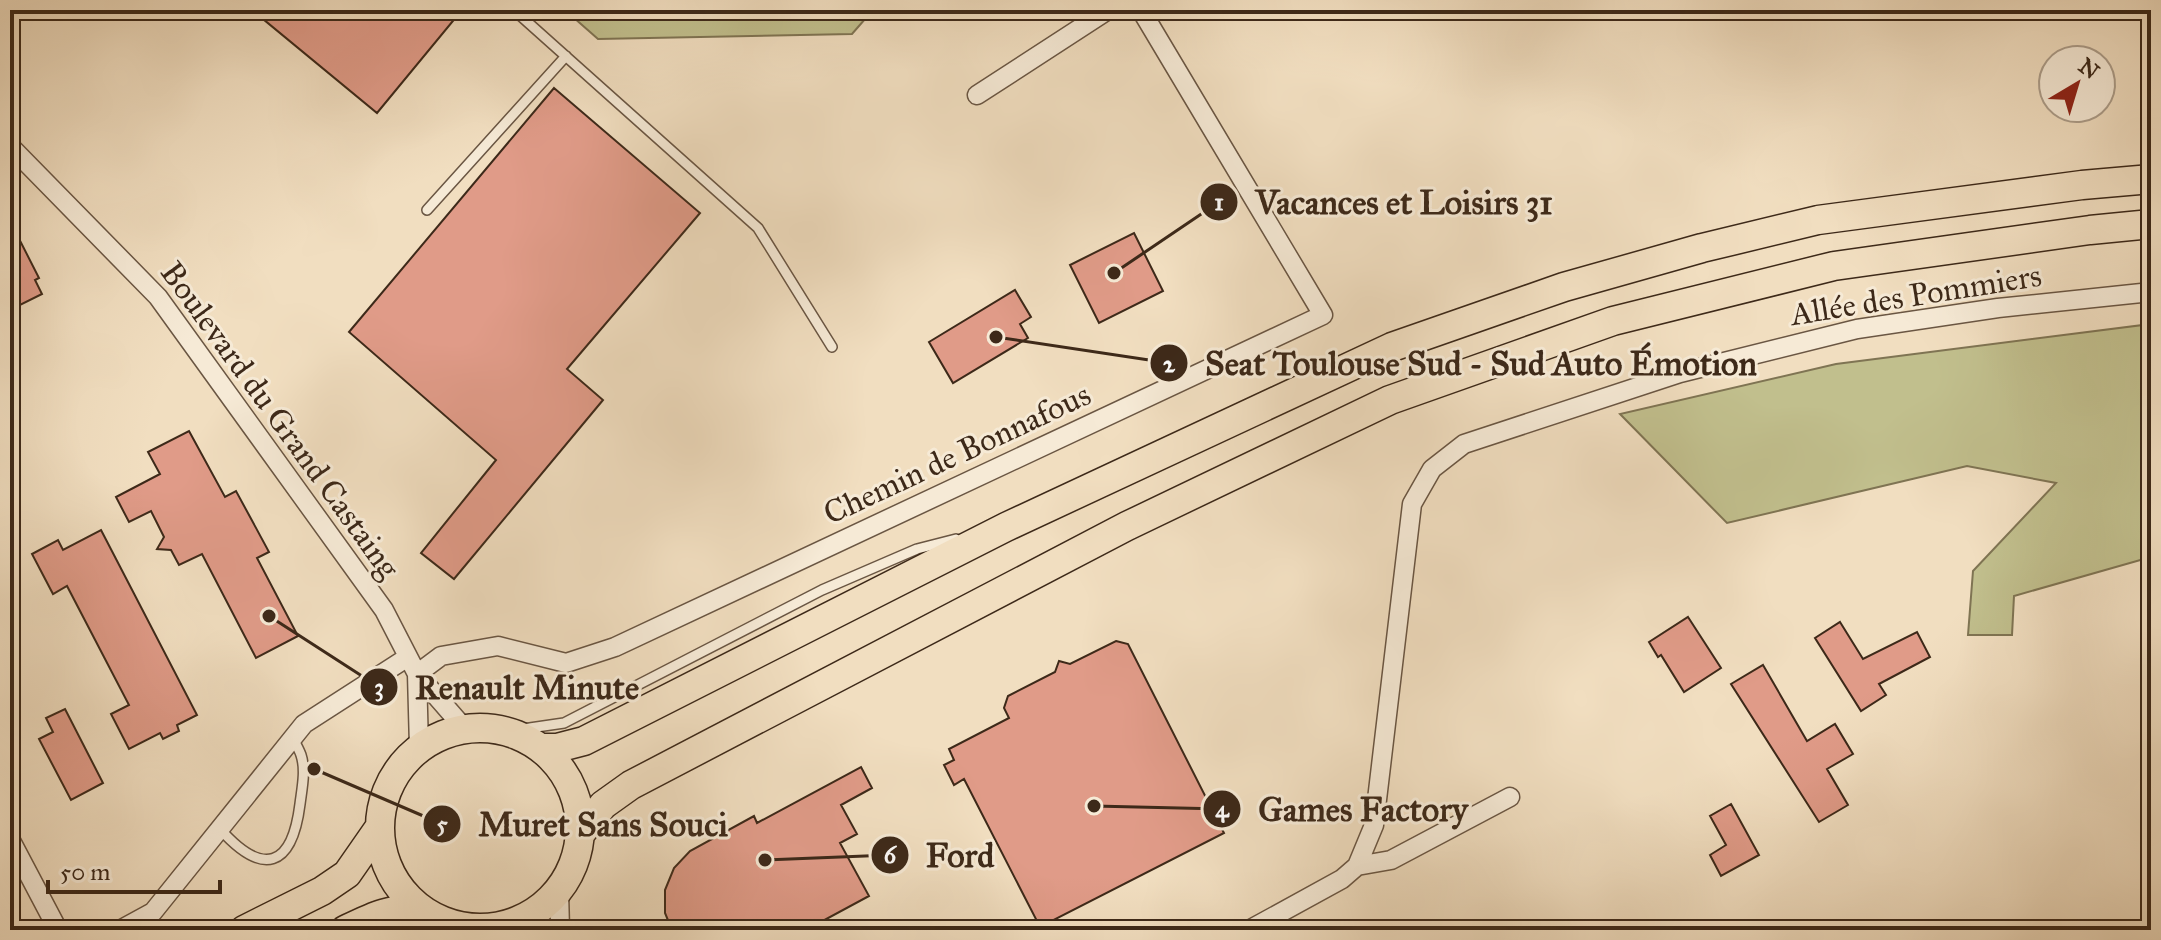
<svg xmlns="http://www.w3.org/2000/svg" width="2161" height="940" viewBox="0 0 2161 940" font-family="'IM FELL Great Primer',serif">
<style>
.green{fill:#c1bf8d;stroke:#7f7453;stroke-width:2}
.building{fill:#e09b88;stroke:#3d2919;stroke-width:2}
.lines{fill:none;stroke-linecap:round;stroke-linejoin:round}
.lane-casing{stroke:#6a5643;stroke-width:12}
.street-casing{stroke:#6a5643;stroke-width:21}
.primary-casing{stroke:#3d2919;stroke-width:31}
.lane{stroke:#f6ead6;stroke-width:9}
.street{stroke:#f6ead6;stroke-width:18}
.primary{stroke:#f1dec0;stroke-width:28}
.labels{text-anchor:middle;dominant-baseline:central;stroke-width:6;stroke-linejoin:round;paint-order:stroke}
.street-label{font-size:32px;fill:#3d2919;stroke:#f6ead6}
.leader{fill:none;stroke:#3d2919;stroke-width:3}
.callout-dot{fill:#3d2919;stroke:#f6ead6;stroke-width:3}
.mark-label{font-size:24px;text-anchor:middle;font-weight:bold;fill:#fff}
.callout-label{font-size:34px;text-anchor:middle;font-weight:bold;fill:#3d2919;stroke:#f6ead6;stroke-width:6;stroke-linejoin:round;paint-order:stroke}
</style>
<rect width="100%" height="100%" fill="#f1dec0"/>
<filter id="stains"><feTurbulence type="fractalNoise" baseFrequency=".0025" numOctaves="4"/><feColorMatrix values="0 0 0 0 .2 0 0 0 0 .09 0 0 0 0 .02 0 0 0 .5 -.17"/></filter>
<radialGradient id="worn" r=".72"><stop offset=".6" stop-color="#630" stop-opacity="0"/><stop offset="1" stop-color="#630" stop-opacity=".3"/></radialGradient>
<path class="green" d="M 565,10 L 873,10 L 852,34 L 598,39 Z
M 2151,324 L 2151,557 L 2014,596 L 2012,635 L 1968,635 L 1973,571 L 2056,483 L 1967,466 L 1727,523 L 1620,414 L 1836,364 Z"/>
<path class="building" d="M 252,10 L 462,10 L 377,113 Z
M 554,88 L 700,213 L 567,369 L 603,400 L 454,579 L 421,553 L 496,460 L 349,332 Z
M 10,221 L 39,278 L 35,280 L 42,294 L 10,310 Z
M 1134,233 L 1163,291 L 1099,323 L 1070,265 Z
M 1015,290 L 1031,317 L 1020,324 L 1028,338 L 953,383 L 929,342 Z
M 189,431 L 225,497 L 236,491 L 269,552 L 257,558 L 298,636 L 256,658 L 202,554 L 179,565 L 171,550 L 157,549 L 164,537 L 151,511 L 129,522 L 116,497 L 160,474 L 148,452 Z
M 101,530 L 197,715 L 177,725 L 179,731 L 163,739 L 160,733 L 129,749 L 111,714 L 129,705 L 67,586 L 53,594 L 32,554 L 58,540 L 63,550 Z
M 1688,617 L 1721,668 L 1684,692 L 1661,655 L 1658,657 L 1649,642 Z
M 1840,622 L 1863,659 L 1917,632 L 1930,657 L 1879,684 L 1886,695 L 1861,711 L 1815,638 Z
M 1116,641 L 1128,644 L 1224,833 L 1040,927 L 964,779 L 954,785 L 944,765 L 954,760 L 949,749 L 1009,718 L 1004,708 L 1008,696 L 1055,672 L 1059,661 L 1070,664 Z
M 1763,665 L 1807,741 L 1835,724 L 1853,754 L 1827,769 L 1848,805 L 1819,822 L 1731,684 Z
M 65,709 L 103,783 L 71,800 L 39,739 L 53,732 L 46,718 Z
M 861,767 L 872,788 L 841,805 L 857,834 L 840,843 L 869,896 L 806,930 L 672,930 L 665,913 L 665,890 L 674,868 L 690,851 L 754,816 L 757,823 Z
M 1731,804 L 1759,855 L 1721,876 L 1710,855 L 1726,845 L 1710,816 Z"/>
<g class="lines">
<g class="lane-casing">
<path id="lane" d="M 482,10 L 483,10
M 514,10 L 758,228 L 832,347
M 427,210 L 566,56
M 509,731 L 564,723 L 822,590 L 917,549 L 956,539
M 220,829 C 263,877 292,868 300,804 C 302,788 306,770 301,755 C 299,749 295,743 293,738
M 411,930 L 450,924"/>
</g>
<g class="street-casing">
<path id="street" d="M 977,95 L 1108,10
M 10,146 L 158,297 L 384,610 L 417,674 L 464,728
M 417,674 L 441,656 L 498,646 L 566,663 L 615,647 L 1323,315 L 1141,10
M 417,674 L 419,747
M 10,839 L 58,930
M 1357,866 L 1391,860 L 1510,797
M 559,891 L 560,930
M 512,924 L 519,930
M 120,930 L 153,912 L 304,724 L 408,657
M 1249,930 L 1342,879 L 1357,866 L 1374,825 L 1412,504 L 1432,469 L 1464,444 L 1680,373 L 1857,329 L 1998,308 L 2151,292"/>
</g>
<g class="primary-casing">
<path id="primary" d="M380 828a100 100 0 1 1 200 0a100 100 0 1 1-200 0Z
M 542,748 L 557,748 L 584,741 L 1006,527 L 1392,347 L 1564,287 L 1702,248 L 1818,220 L 2082,185 L 2151,179
M 581,833 L 603,805 L 631,785 L 1127,526 L 1390,400 L 1613,321 L 1834,266 L 2090,230 L 2151,224
M 244,930 L 322,891 L 347,874 L 379,828
M 345,930 C 374,916 389,908 421,910"/>
</g>
<use href="#lane" class="lane"/>
<use href="#street" class="street"/>
<use href="#primary" class="primary"/>
</g>
<g class="labels">
<g class="street-label">
<text transform="translate(1916 295) rotate(-9)">Allée des Pommiers</text>
<text transform="translate(280 420) rotate(54)">Boulevard du Grand Castaing</text>
<text transform="translate(957 454) rotate(-25)">Chemin de Bonnafous</text>
</g>
</g>
<path class="leader" d="M1114 273L1219 202M996 337L1169 363M269 616L379 687M1094 806L1222 809M314 769L442 824M765 860L890 855"/>
<g class="callout-dot">
<circle cx="1114" cy="273" r="8"/>
<circle cx="996" cy="337" r="8"/>
<circle cx="269" cy="616" r="8"/>
<circle cx="1094" cy="806" r="8"/>
<circle cx="314" cy="769" r="8"/>
<circle cx="765" cy="860" r="8"/>
<circle cx="1219" cy="202" r="20"/>
<circle cx="1169" cy="363" r="20"/>
<circle cx="379" cy="687" r="20"/>
<circle cx="1222" cy="809" r="20"/>
<circle cx="442" cy="824" r="20"/>
<circle cx="890" cy="855" r="20"/>
</g>
<g class="mark-label">
<text x="1219" y="210">1</text>
<text x="1169" y="372">2</text>
<text x="379" y="695">3</text>
<text x="1222" y="817">4</text>
<text x="442" y="832">5</text>
<text x="890" y="863">6</text>
</g>
<g class="callout-label">
<text x="1404" y="214">Vacances et Loisirs 31</text>
<text x="1481" y="375">Seat Toulouse Sud - Sud Auto Émotion</text>
<text x="527" y="699">Renault Minute</text>
<text x="1363" y="821">Games Factory</text>
<text x="603" y="836">Muret Sans Souci</text>
<text x="960" y="867">Ford</text>
</g>
<rect width="2161" height="940" fill="none" stroke="#f1dec0" stroke-width="40"/>
<rect x="12" y="12" width="2137" height="916" fill="none" stroke="#3d2919" stroke-width="4"/>
<rect x="20" y="20" width="2121" height="900" fill="none" stroke="#3d2919" stroke-width="2"/>
<g transform="translate(2077 84) rotate(38)"><circle r="38" fill="#f6ead6" stroke="#ac9d8a" stroke-width="2"/>
<path d="M0-6L14 30L0 20L-14 30Z" fill="#8f2418"/>
<text y="-12" font-size="22" font-weight="bold" text-anchor="middle" fill="#3d2919">N</text>
</g>
<path d="M48 880v12h172v-12" fill="none" stroke="#3d2919" stroke-width="4"/>
<text x="60" y="880" font-size="24" fill="#3d2919" stroke="#f6ead6" stroke-width="6" paint-order="stroke">50 m</text>
<rect width="100%" height="100%" filter="url(#stains)"/>
<rect width="100%" height="100%" fill="url(#worn)"/>
</svg>
